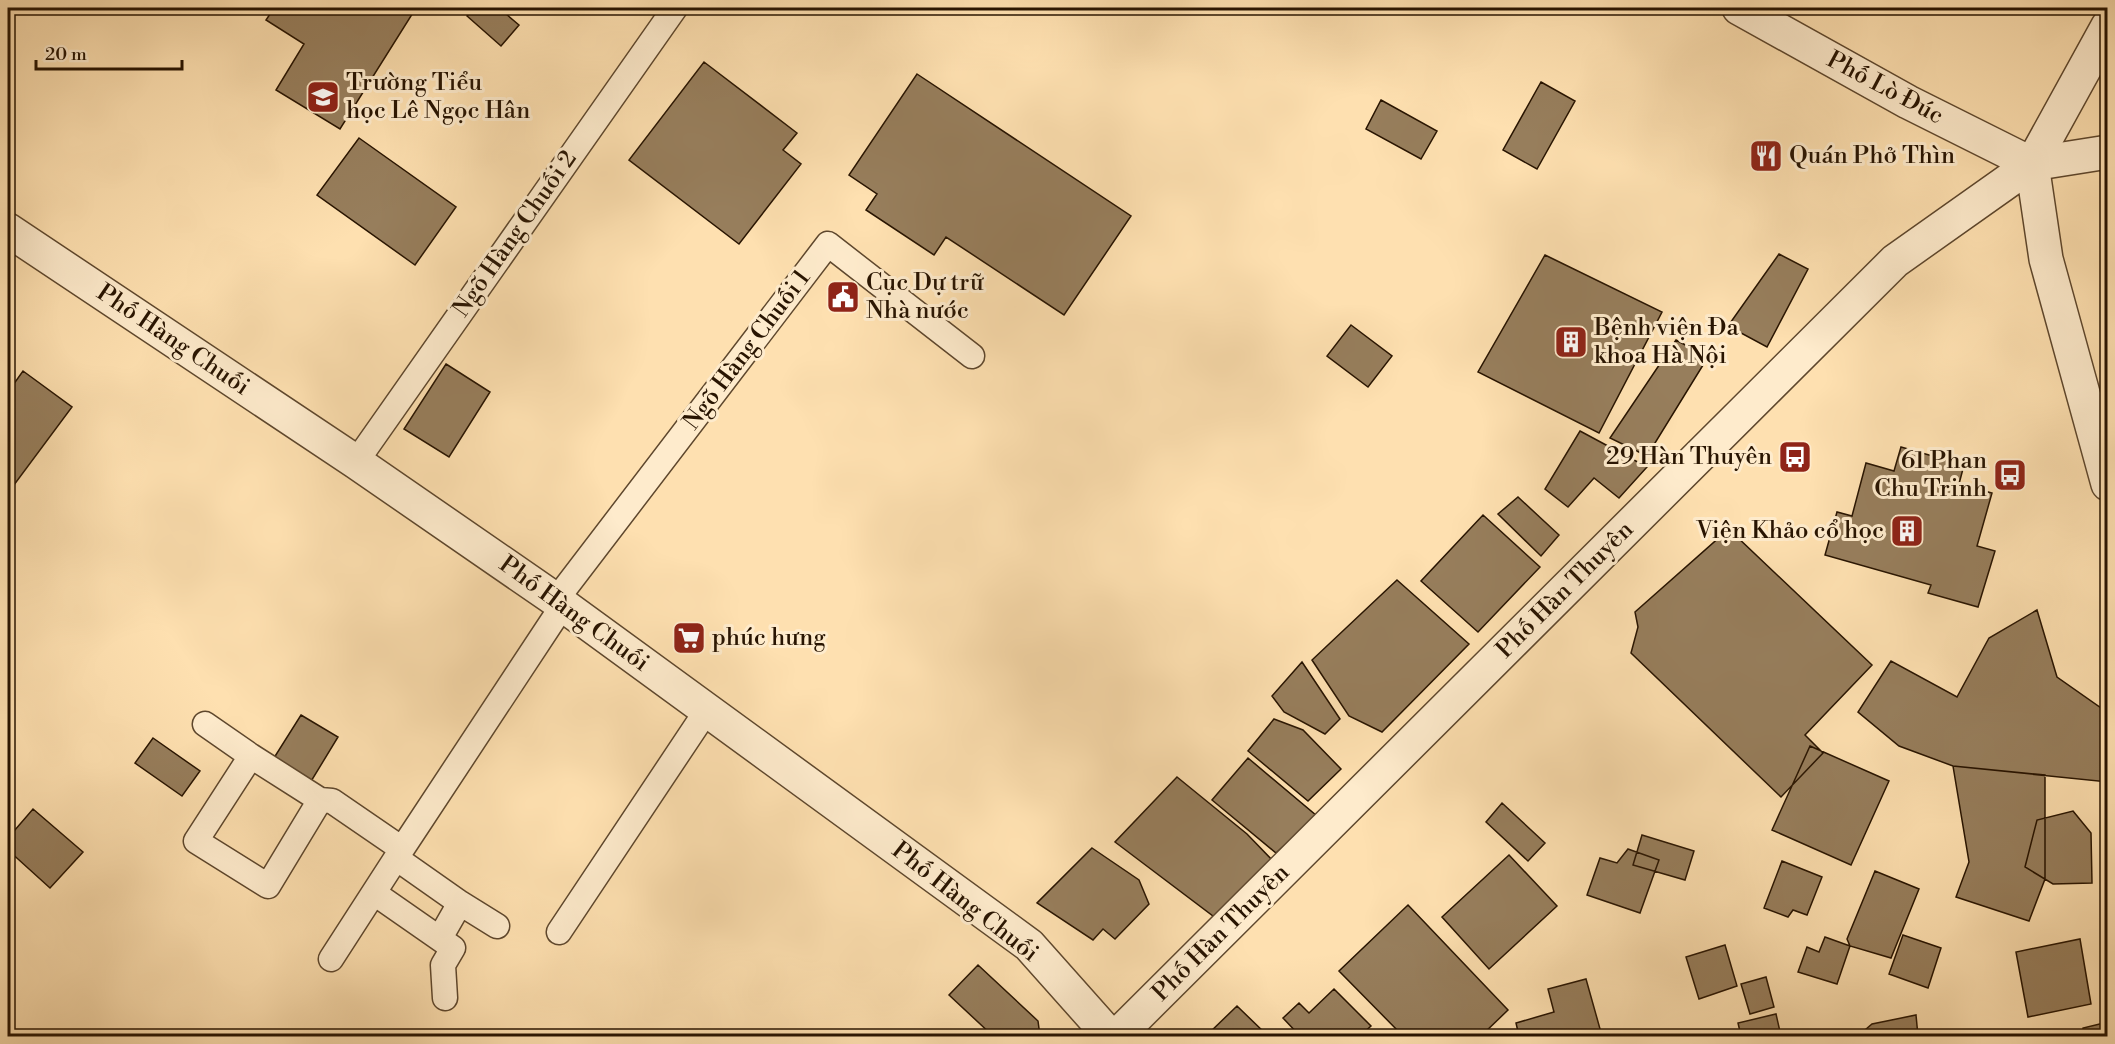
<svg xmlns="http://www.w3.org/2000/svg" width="2115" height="1044" viewBox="0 0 2115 1044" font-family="'Libre Bodoni',serif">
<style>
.building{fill:#977e5c;stroke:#281401;stroke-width:1.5}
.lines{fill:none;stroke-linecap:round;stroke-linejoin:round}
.service-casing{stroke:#5e472d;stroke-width:27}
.minor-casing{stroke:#5e472d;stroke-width:36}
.tertiary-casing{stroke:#5e472d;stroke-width:36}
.service{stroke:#feebcc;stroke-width:24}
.minor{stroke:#feebcc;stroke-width:33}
.tertiary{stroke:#feebcc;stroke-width:33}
.labels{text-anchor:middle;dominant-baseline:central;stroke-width:6;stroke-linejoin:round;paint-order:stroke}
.poi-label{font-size:24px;fill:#281401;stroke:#feebcc;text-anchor:start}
.street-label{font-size:24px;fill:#281401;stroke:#feebcc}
</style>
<rect width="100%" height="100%" fill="#fee0b0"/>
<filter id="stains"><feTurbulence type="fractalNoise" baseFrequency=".00333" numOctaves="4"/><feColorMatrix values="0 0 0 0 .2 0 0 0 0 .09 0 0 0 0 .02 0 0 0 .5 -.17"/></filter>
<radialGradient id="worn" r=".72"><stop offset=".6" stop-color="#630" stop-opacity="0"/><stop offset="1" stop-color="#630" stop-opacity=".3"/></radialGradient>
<path class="building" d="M 274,8 L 416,8 L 340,129 L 276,90 L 304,44 L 266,20 Z
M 474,8 L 499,8 L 519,25 L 501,46 L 467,16 Z
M 704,62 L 797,133 L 783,150 L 801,164 L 739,244 L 629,160 Z
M 917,74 L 1131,216 L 1064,315 L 946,237 L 934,255 L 866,210 L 877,194 L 849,175 Z
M 1541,82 L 1575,101 L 1537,169 L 1503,150 Z
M 1381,100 L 1437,131 L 1421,159 L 1366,129 Z
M 359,138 L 456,207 L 415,265 L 317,195 Z
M 1779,254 L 1808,269 L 1767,347 L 1728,326 Z
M 1545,255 L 1662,312 L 1599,433 L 1478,372 Z
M 1351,325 L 1392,356 L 1368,387 L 1327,356 Z
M 1676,340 L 1708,357 L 1647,456 L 1610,438 Z
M 446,364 L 490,392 L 449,457 L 404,429 Z
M 23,371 L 72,407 L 8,493 L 8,392 Z
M 1580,431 L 1647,467 L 1619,498 L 1594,478 L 1568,507 L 1545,489 Z
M 1901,447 L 1964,465 L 1959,484 L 1992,493 L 1977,546 L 1995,551 L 1978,607 L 1928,593 L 1931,585 L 1825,555 L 1837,512 L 1852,516 L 1866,463 L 1894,471 Z
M 1518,497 L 1559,535 L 1541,556 L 1498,514 Z
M 1483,515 L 1540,567 L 1478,632 L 1421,581 Z
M 1730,528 L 1734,534 L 1872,665 L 1805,735 L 1823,753 L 1781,797 L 1631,653 L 1638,627 L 1635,612 Z
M 1397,580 L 1469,644 L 1382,732 L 1349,716 L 1312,660 Z
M 2037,610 L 2057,677 L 2101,708 L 2108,730 L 2108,782 L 1953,766 L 1899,746 L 1858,712 L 1891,661 L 1957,697 L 1989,638 Z
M 1302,662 L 1340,719 L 1325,734 L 1284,712 L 1272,696 Z
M 301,715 L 338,737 L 310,783 L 272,761 Z
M 1274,719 L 1303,730 L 1341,769 L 1308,801 L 1248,751 Z
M 153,738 L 200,771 L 182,796 L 135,763 Z
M 1810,746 L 1889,781 L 1851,865 L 1772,830 Z
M 1248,758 L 1317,816 L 1276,853 L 1212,800 Z
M 1953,766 L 2045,775 L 2045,879 L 2029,921 L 1956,897 L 1969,862 Z
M 1177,777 L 1247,834 L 1274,862 L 1217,919 L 1115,842 Z
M 1502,803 L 1545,843 L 1528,861 L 1486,822 Z
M 33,809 L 83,852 L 50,888 L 8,850 L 8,838 Z
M 2073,811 L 2091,833 L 2092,883 L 2053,884 L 2025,867 L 2037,820 Z
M 1642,835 L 1694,851 L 1685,880 L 1633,865 Z
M 1092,848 L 1139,880 L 1149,904 L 1115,939 L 1103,929 L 1093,940 L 1037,903 Z
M 1628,849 L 1659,860 L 1640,913 L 1587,895 L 1600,858 L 1617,863 Z
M 1509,855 L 1557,906 L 1489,969 L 1442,917 Z
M 1782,861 L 1822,877 L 1807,915 L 1793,910 L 1788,917 L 1764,908 Z
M 1875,871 L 1919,889 L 1891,958 L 1850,946 L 1847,939 Z
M 1408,905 L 1508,1010 L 1481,1036 L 1403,1036 L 1339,971 Z
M 1903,935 L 1941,948 L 1928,988 L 1889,974 Z
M 1825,937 L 1850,946 L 1837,984 L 1798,972 L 1807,947 L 1819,952 Z
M 2080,939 L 2091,1004 L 2028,1017 L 2016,952 Z
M 1725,945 L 1737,986 L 1699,999 L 1686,957 Z
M 978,965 L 1038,1021 L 1040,1036 L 993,1036 L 949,995 Z
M 1766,977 L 1774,1007 L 1750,1014 L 1741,984 Z
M 1586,979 L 1602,1036 L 1519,1036 L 1516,1023 L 1554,1012 L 1548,989 Z
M 1334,989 L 1371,1026 L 1360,1036 L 1300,1036 L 1283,1018 L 1299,1003 L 1309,1013 Z
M 1237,1006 L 1268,1036 L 1206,1036 Z
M 1776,1014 L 1781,1036 L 1741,1036 L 1738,1023 Z
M 1916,1015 L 1918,1036 L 1858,1036 L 1872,1024 Z
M 2108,1022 L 2108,1036 L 2083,1036 L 2083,1028 Z"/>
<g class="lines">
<g class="service-casing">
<path id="service" d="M 356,462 L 675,8
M 556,600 L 828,244 L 972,356
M 205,724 L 251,756
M 320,800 L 268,886 L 196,841 L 251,756 L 320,800 L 332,801 L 402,849 L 563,605
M 396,858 L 460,903 L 444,931
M 374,893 L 453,948 L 443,965 L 445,998
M 460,903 L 497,926
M 559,932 L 707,710
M 331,959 L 402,849"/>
</g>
<g class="minor-casing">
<path id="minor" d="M 2032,164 L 2108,152
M 8,230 L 356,462 L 556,600 L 1029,945 L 1110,1036"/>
</g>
<g class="tertiary-casing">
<path id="tertiary" d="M 1739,8 L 1908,102 L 2032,164
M 2032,164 L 2046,259 L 2108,484
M 1117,1036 L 1895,261 L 2032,164 L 2108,26"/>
</g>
<use href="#service" class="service"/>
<use href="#minor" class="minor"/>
<use href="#tertiary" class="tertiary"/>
</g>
<defs>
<g id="school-square" transform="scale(1.725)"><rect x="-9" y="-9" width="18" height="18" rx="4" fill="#8f2418" stroke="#feebcc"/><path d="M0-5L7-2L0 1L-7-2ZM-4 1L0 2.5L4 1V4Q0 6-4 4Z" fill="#fff"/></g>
<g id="restaurant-square" transform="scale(1.725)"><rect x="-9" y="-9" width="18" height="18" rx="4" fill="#8f2418" stroke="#feebcc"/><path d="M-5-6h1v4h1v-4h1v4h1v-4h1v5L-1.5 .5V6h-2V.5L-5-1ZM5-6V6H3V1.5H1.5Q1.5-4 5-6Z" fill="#fff"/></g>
<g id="civic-square" transform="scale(1.725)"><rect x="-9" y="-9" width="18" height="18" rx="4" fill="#8f2418" stroke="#feebcc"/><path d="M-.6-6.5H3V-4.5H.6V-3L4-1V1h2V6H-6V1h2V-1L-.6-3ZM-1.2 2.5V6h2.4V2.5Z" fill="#fff"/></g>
<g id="building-square" transform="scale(1.725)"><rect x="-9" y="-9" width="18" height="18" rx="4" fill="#8f2418" stroke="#feebcc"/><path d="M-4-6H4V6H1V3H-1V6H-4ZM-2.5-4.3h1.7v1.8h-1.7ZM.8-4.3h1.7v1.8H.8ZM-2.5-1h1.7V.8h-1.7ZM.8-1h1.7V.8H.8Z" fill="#fff"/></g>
<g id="bus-square" transform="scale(1.725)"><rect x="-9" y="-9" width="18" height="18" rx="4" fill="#8f2418" stroke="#feebcc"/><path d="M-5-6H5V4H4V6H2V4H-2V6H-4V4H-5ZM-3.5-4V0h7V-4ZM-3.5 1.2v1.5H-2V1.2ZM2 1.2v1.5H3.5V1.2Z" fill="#fff"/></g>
<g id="supermarket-square" transform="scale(1.725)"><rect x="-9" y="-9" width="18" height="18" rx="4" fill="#8f2418" stroke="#feebcc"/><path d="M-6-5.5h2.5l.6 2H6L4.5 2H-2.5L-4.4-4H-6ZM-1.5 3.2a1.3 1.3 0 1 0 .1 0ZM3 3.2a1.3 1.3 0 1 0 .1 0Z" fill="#fff"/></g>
</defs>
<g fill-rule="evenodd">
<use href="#school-square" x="323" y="97"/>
<use href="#restaurant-square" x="1766" y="156"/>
<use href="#civic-square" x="843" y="297"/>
<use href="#building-square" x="1571" y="342"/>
<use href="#bus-square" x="1795" y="457"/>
<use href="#bus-square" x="2010" y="475"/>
<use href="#building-square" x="1907" y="531"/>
<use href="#supermarket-square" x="689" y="638"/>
</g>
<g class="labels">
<g class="poi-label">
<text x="346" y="83">Trường Tiểu<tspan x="346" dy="28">học Lê Ngọc Hân</tspan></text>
<text x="1789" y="156">Quán Phở Thìn</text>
<text x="866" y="283">Cục Dự trữ<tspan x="866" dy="28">Nhà nước</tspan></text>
<text x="1594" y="328">Bệnh viện Đa<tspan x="1594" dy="28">khoa Hà Nội</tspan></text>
<text x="1772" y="457" text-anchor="end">29 Hàn Thuyên</text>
<text x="1987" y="461" text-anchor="end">61 Phan<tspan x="1987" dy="28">Chu Trinh</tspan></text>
<text x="1884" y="531" text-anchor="end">Viện Khảo cổ học</text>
<text x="712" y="638">phúc hưng</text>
</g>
<g class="street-label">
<text transform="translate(1885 88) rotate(28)">Phố Lò Đúc</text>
<text transform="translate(515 234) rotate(-55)">Ngõ Hàng Chuối 2</text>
<text transform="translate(173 340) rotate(34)">Phố Hàng Chuối</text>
<text transform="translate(747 350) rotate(-53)">Ngõ Hàng Chuối 1</text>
<text transform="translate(1565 590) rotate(-45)">Phố Hàn Thuyên</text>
<text transform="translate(574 614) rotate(36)">Phố Hàng Chuối</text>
<text transform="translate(965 902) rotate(38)">Phố Hàng Chuối</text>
<text transform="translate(1221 933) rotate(-45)">Phố Hàn Thuyên</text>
</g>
</g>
<rect width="2115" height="1044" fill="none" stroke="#fee0b0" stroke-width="30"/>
<rect x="9" y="9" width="2097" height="1026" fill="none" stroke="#281401" stroke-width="3"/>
<rect x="15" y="15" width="2085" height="1014" fill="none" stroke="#281401" stroke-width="1.5"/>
<path d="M36 60v9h146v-9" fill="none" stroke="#281401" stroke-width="3"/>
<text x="45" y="60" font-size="18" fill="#281401" stroke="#feebcc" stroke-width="4.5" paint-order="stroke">20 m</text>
<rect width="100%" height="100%" filter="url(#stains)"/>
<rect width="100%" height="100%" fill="url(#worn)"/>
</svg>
